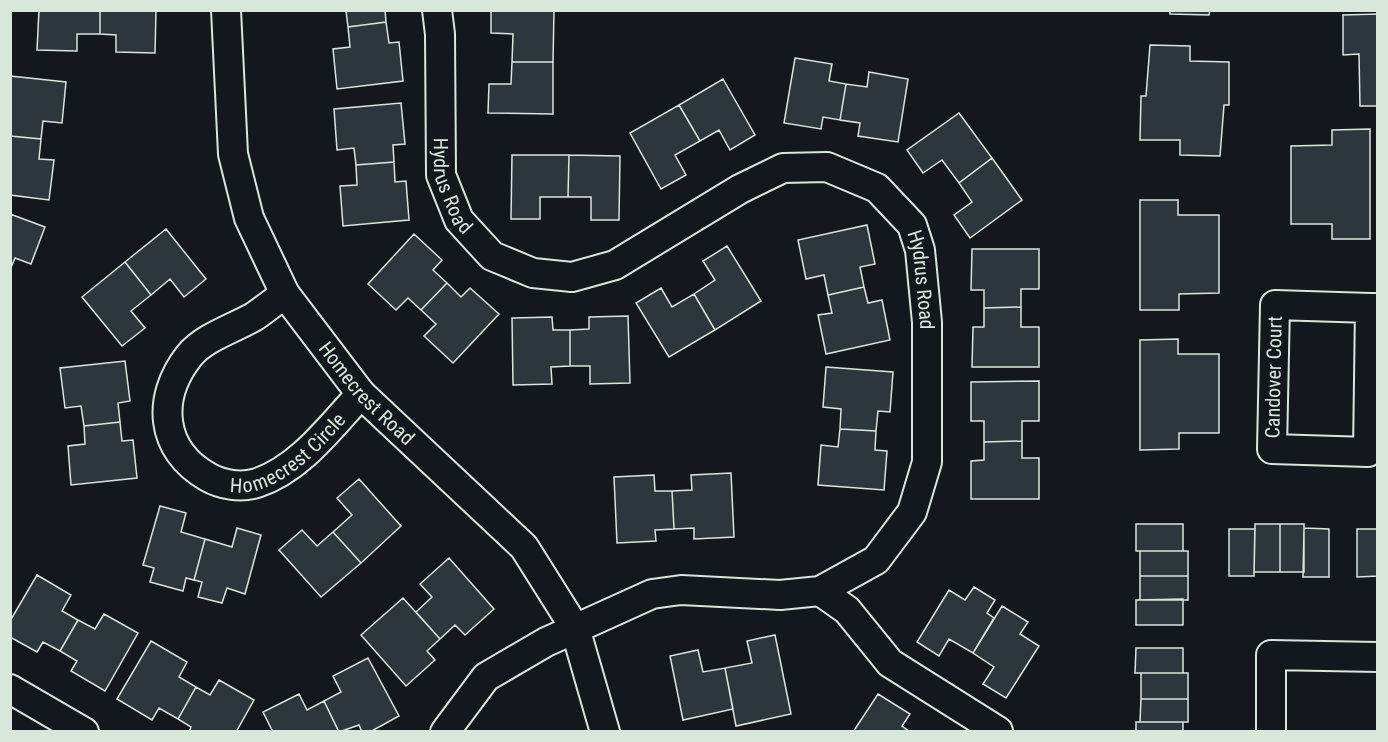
<svg xmlns="http://www.w3.org/2000/svg" width="1388" height="742" viewBox="0 0 1388 742" font-family="'Roboto Condensed',sans-serif">
<style>
.building{fill:#2c363c;stroke:#d8e6dc;stroke-width:1.5}
.lines{fill:none;stroke-linecap:round;stroke-linejoin:round}
.minor-casing{stroke:#d8e6dc;stroke-width:32}
.minor{stroke:#14181c;stroke-width:28}
.labels{text-anchor:middle;dominant-baseline:central;stroke-width:4.5;stroke-linejoin:round;paint-order:stroke}
.street-label{font-size:20px;fill:#d8e6dc;stroke:#14181c}
</style>
<rect width="100%" height="100%" fill="#14181c"/>
<path class="building" d="M 39,10 L 100,10 L 100,34 L 77,34 L 77,51 L 37,50 Z
M 100,10 L 156,10 L 155,53 L 116,52 L 116,35 L 100,34 Z
M 329,10 L 385,10 L 386,22 L 348,27 L 346,11 Z
M 491,10 L 554,10 L 553,62 L 512,62 L 513,34 L 491,33 Z
M 1170,10 L 1210,10 L 1209,15 L 1170,14 Z
M 1378,14 L 1378,106 L 1360,106 L 1359,54 L 1343,55 L 1343,15 Z
M 386,22 L 389,43 L 399,42 L 403,81 L 337,89 L 333,49 L 350,47 L 348,27 Z
M 1150,45 L 1190,46 L 1190,61 L 1229,62 L 1229,105 L 1224,105 L 1220,156 L 1180,155 L 1180,140 L 1140,140 L 1141,96 L 1146,96 Z
M 795,58 L 832,64 L 829,81 L 846,84 L 840,120 L 823,117 L 821,129 L 784,123 Z
M 512,62 L 553,62 L 553,114 L 488,113 L 489,84 L 511,84 Z
M 869,72 L 908,79 L 898,142 L 858,136 L 860,123 L 840,120 L 846,84 L 867,87 Z
M 10,76 L 66,82 L 62,123 L 43,121 L 41,139 L 10,136 Z
M 723,79 L 755,135 L 730,150 L 719,130 L 700,141 L 679,105 Z
M 401,103 L 405,144 L 393,145 L 394,162 L 356,165 L 354,148 L 337,150 L 334,109 Z
M 679,105 L 700,141 L 675,155 L 686,175 L 661,189 L 630,133 Z
M 959,113 L 992,158 L 959,183 L 942,160 L 923,173 L 907,150 Z
M 1370,129 L 1370,239 L 1332,239 L 1332,224 L 1291,224 L 1291,146 L 1332,145 L 1332,130 Z
M 10,136 L 41,139 L 39,159 L 54,160 L 49,200 L 10,195 Z
M 512,155 L 569,155 L 568,197 L 540,197 L 540,219 L 511,219 Z
M 569,155 L 620,156 L 619,220 L 591,220 L 591,197 L 568,197 Z
M 992,158 L 1022,200 L 970,238 L 954,215 L 972,202 L 959,183 Z
M 394,162 L 395,182 L 406,181 L 409,220 L 343,226 L 340,186 L 357,185 L 356,165 Z
M 1140,200 L 1178,200 L 1178,215 L 1219,215 L 1219,293 L 1179,294 L 1179,310 L 1140,310 Z
M 10,214 L 45,227 L 31,264 L 15,258 L 10,270 Z
M 867,225 L 875,264 L 860,267 L 864,287 L 828,295 L 824,275 L 806,279 L 798,240 Z
M 166,229 L 206,279 L 184,297 L 170,279 L 151,295 L 125,262 Z
M 414,234 L 442,260 L 433,270 L 447,283 L 421,310 L 408,298 L 396,310 L 368,284 Z
M 727,246 L 761,301 L 715,330 L 694,294 L 715,280 L 703,261 Z
M 972,249 L 1039,249 L 1039,289 L 1021,289 L 1021,307 L 984,308 L 984,290 L 971,290 Z
M 125,262 L 151,295 L 131,311 L 145,328 L 122,346 L 82,297 Z
M 447,283 L 461,297 L 470,288 L 499,314 L 453,363 L 424,336 L 436,324 L 421,310 Z
M 864,287 L 868,303 L 882,300 L 890,340 L 826,354 L 818,315 L 832,313 L 828,295 Z
M 661,288 L 672,307 L 694,294 L 715,330 L 669,357 L 636,303 Z
M 1021,307 L 1021,327 L 1039,327 L 1039,367 L 972,367 L 973,327 L 984,327 L 984,308 Z
M 628,316 L 630,383 L 590,384 L 590,366 L 570,366 L 570,330 L 589,329 L 589,317 Z
M 552,317 L 553,330 L 570,330 L 570,366 L 551,367 L 552,384 L 513,385 L 512,318 Z
M 1178,339 L 1178,354 L 1219,354 L 1219,433 L 1179,433 L 1179,449 L 1140,450 L 1140,340 Z
M 125,361 L 130,401 L 118,403 L 120,422 L 84,426 L 81,406 L 65,408 L 60,368 Z
M 826,367 L 893,372 L 890,412 L 878,411 L 876,431 L 840,429 L 841,409 L 823,407 Z
M 1039,381 L 1039,421 L 1022,421 L 1022,441 L 984,442 L 984,421 L 971,421 L 971,382 Z
M 120,422 L 122,441 L 133,440 L 137,478 L 71,485 L 68,446 L 85,444 L 84,426 Z
M 840,429 L 876,431 L 875,450 L 887,451 L 884,490 L 818,485 L 821,445 L 838,447 Z
M 1022,441 L 1022,458 L 1039,458 L 1039,499 L 971,499 L 971,461 L 984,460 L 984,442 Z
M 731,473 L 734,537 L 694,539 L 694,528 L 674,529 L 672,491 L 692,490 L 691,475 Z
M 654,475 L 655,491 L 672,491 L 674,529 L 655,530 L 656,541 L 617,543 L 614,477 Z
M 359,479 L 401,526 L 361,563 L 333,532 L 352,515 L 337,498 Z
M 160,506 L 186,513 L 181,532 L 205,539 L 194,580 L 186,578 L 183,591 L 150,582 L 154,568 L 143,565 Z
M 1136,524 L 1183,524 L 1183,551 L 1136,551 Z
M 1255,524 L 1280,524 L 1280,572 L 1254,572 Z
M 1280,524 L 1304,524 L 1304,572 L 1280,572 Z
M 237,528 L 261,535 L 245,594 L 227,588 L 222,603 L 198,597 L 202,582 L 194,580 L 205,539 L 232,547 Z
M 1304,528 L 1329,529 L 1329,577 L 1303,577 Z
M 1229,529 L 1255,529 L 1254,576 L 1229,576 Z
M 1357,529 L 1378,529 L 1378,576 L 1357,577 Z
M 302,530 L 317,546 L 333,532 L 361,563 L 321,597 L 279,550 Z
M 1140,551 L 1188,551 L 1188,576 L 1140,576 Z
M 449,558 L 494,609 L 465,635 L 455,625 L 440,639 L 416,612 L 432,597 L 420,584 Z
M 37,575 L 71,595 L 62,611 L 78,620 L 60,651 L 43,642 L 37,652 L 10,637 L 10,621 Z
M 1140,576 L 1188,576 L 1188,600 L 1140,600 Z
M 974,587 L 995,600 L 987,613 L 994,618 L 973,653 L 949,639 L 939,656 L 917,642 L 949,590 L 965,600 Z
M 403,598 L 440,639 L 427,651 L 435,660 L 406,686 L 361,635 Z
M 1183,599 L 1183,625 L 1136,625 L 1136,600 Z
M 1002,606 L 1028,622 L 1020,634 L 1039,646 L 1006,698 L 983,684 L 994,667 L 973,653 Z
M 104,614 L 138,633 L 105,691 L 71,671 L 77,661 L 60,651 L 78,620 L 95,629 Z
M 775,635 L 791,714 L 736,726 L 725,668 L 752,663 L 747,641 Z
M 151,641 L 187,662 L 179,677 L 196,687 L 178,719 L 159,708 L 152,720 L 117,699 Z
M 1136,648 L 1183,648 L 1183,673 L 1135,673 Z
M 698,650 L 703,672 L 725,668 L 733,709 L 683,720 L 670,656 Z
M 368,658 L 399,716 L 370,732 L 362,732 L 359,725 L 339,732 L 324,701 L 341,692 L 333,676 Z
M 1141,673 L 1188,673 L 1188,699 L 1141,699 Z
M 219,680 L 254,700 L 236,732 L 189,732 L 191,727 L 178,719 L 196,687 L 210,695 Z
M 299,694 L 307,710 L 324,701 L 339,732 L 273,732 L 263,712 Z
M 878,694 L 910,714 L 902,726 L 910,732 L 853,732 Z
M 1141,699 L 1188,699 L 1188,722 L 1140,722 Z
M 1136,722 L 1183,722 L 1183,732 L 1136,732 Z"/>
<g class="lines">
<g class="minor-casing">
<g id="minor">
<path id="s1" d="M 226,10 L 233,154 L 249,218 L 285,294 L 361,394 L 524,547 L 575,628 L 605,732"/>
<path id="s2" d="M 437,10 L 440,34 L 441,175 L 459,220 L 492,256 L 533,273 L 572,277 L 615,265 L 740,189 L 783,168 L 827,167 L 877,188 L 912,225 L 920,250 L 927,322 L 927,462 L 912,512 L 876,560 L 820,591 L 780,595 L 681,590 L 652,594 L 546,642 L 486,677 L 445,732"/>
<path id="s3" d="M 285,294 C 275,301 265,309 255,316 C 235,328 204,337 189,356 C 156,398 160,450 208,477 C 222,485 241,488 257,483 C 300,469 331,426 361,394"/>
<path id="s4" d="M 1370,308 L 1368,452 L 1272,449 L 1275,305 L 1370,308 L 1378,308"/>
<path d="M 820,591 L 847,610 L 890,663 L 998,731"/>
<path d="M 10,689 L 84,732"/>
<path d="M 1271,730 L 1271,655 L 1378,657"/>
</g>
</g>
<use href="#minor" class="minor"/>
</g>
<g class="labels">
<g class="street-label">
<text stroke="none"><textPath href="#s2" startOffset="178">Hydrus Road</textPath></text>
<text stroke="none"><textPath href="#s2" startOffset="790">Hydrus Road</textPath></text>
<text stroke="none"><textPath href="#s4" startOffset="312">Candover Court</textPath></text>
<text stroke="none"><textPath href="#s1" startOffset="423">Homecrest Road</textPath></text>
<text stroke="none"><textPath href="#s3" startOffset="348">Homecrest Circle</textPath></text>
</g>
</g>
<rect width="1388" height="742" fill="none" stroke="#d8e6dc" stroke-width="24"/>
</svg>
